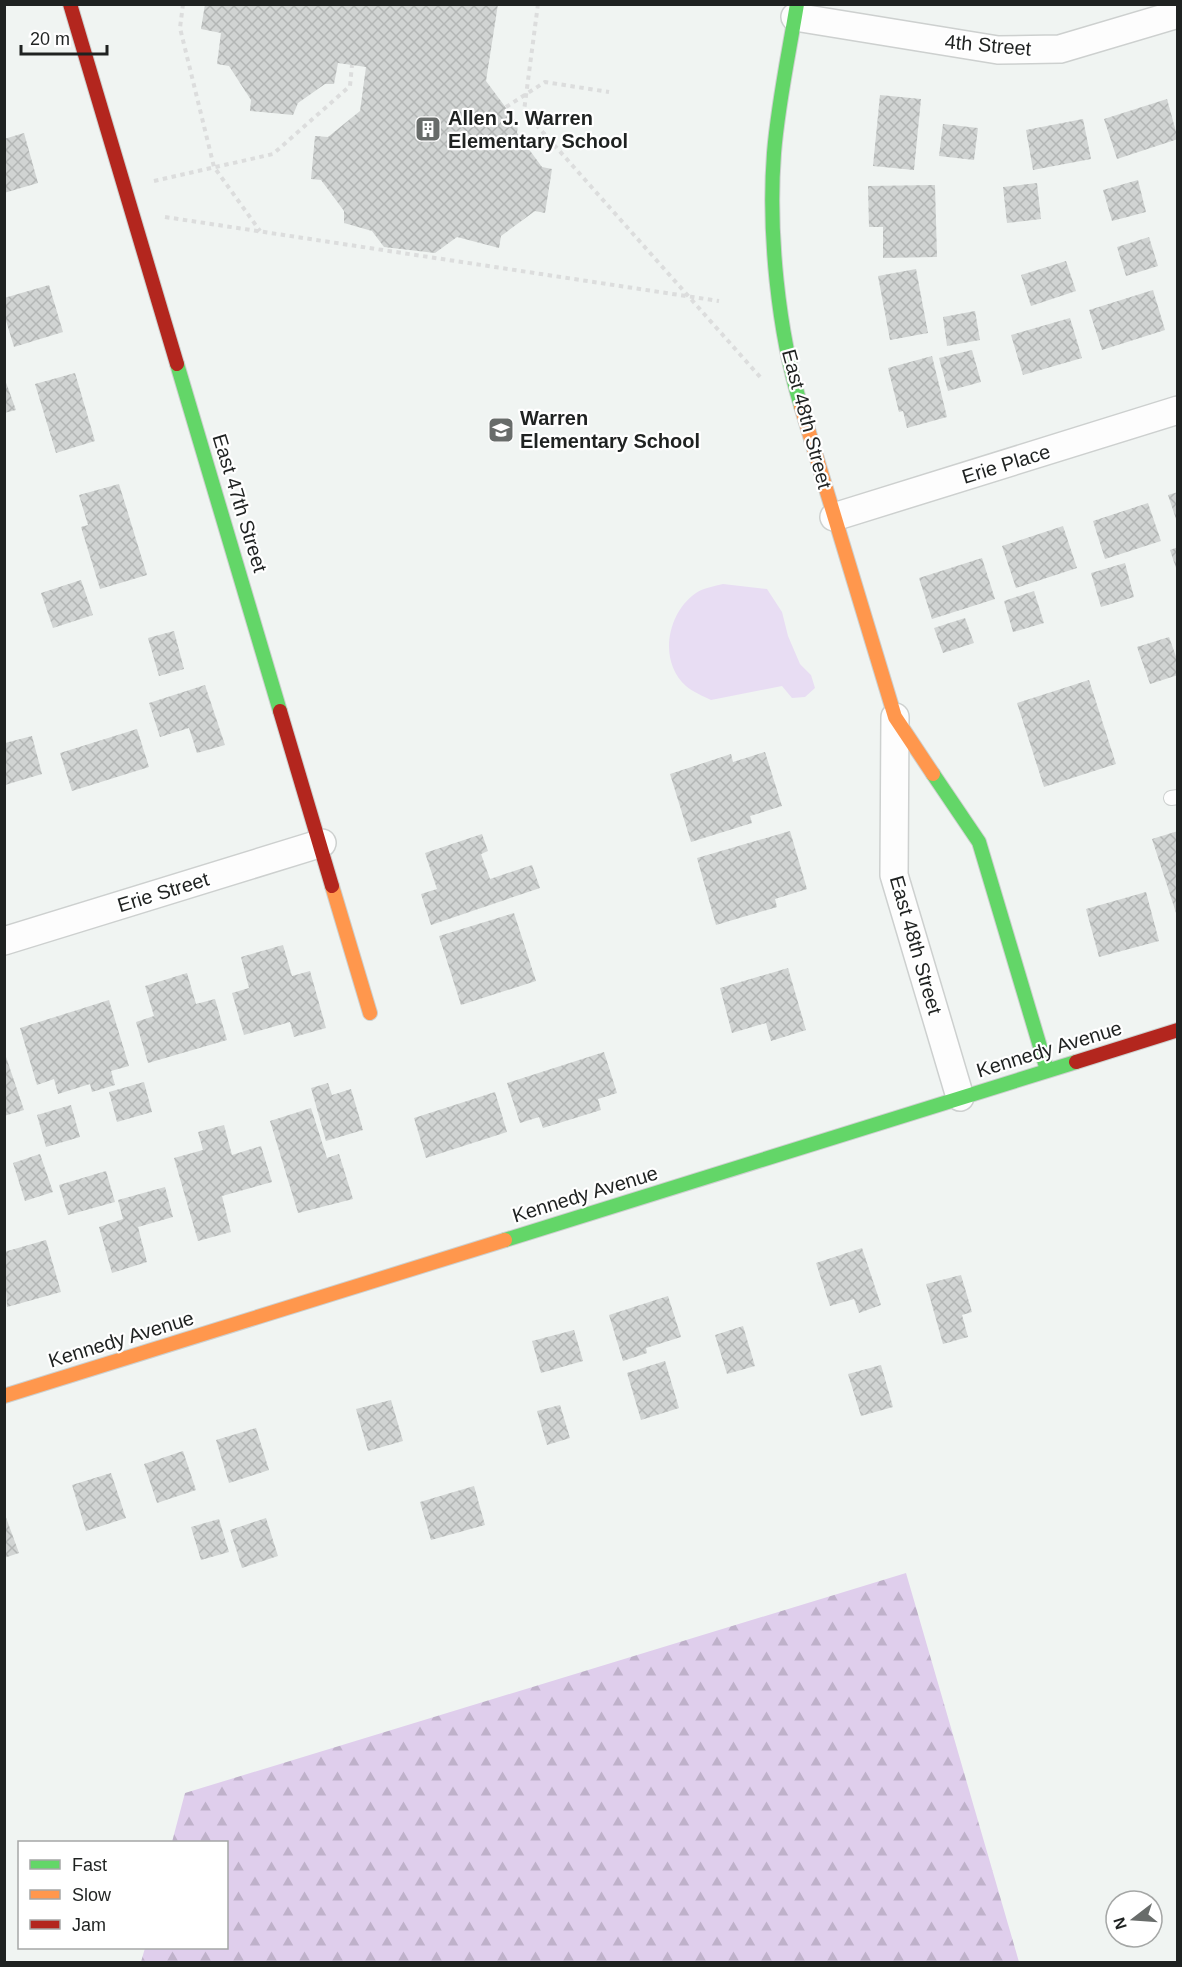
<svg xmlns="http://www.w3.org/2000/svg" width="1182" height="1967" viewBox="0 0 1182 1967" font-family="Helvetica,sans-serif">
<style>
.forest{fill:url(#forest-firs)}
.pitch{fill:#e8ddf3}
.building{fill:url(#building-cross-hatch)}
.lines{fill:none;stroke-linecap:round;stroke-linejoin:round}
.lane-casing{stroke:#cdd0cf;stroke-width:16}
.street-casing{stroke:#cdd0cf;stroke-width:30}
.fast-casing{stroke:#cdd0cf;stroke-width:16}
.slow-casing{stroke:#cdd0cf;stroke-width:16}
.jam-casing{stroke:#cdd0cf;stroke-width:16}
.path{stroke:#dcdddd;stroke-width:4;stroke-dasharray:4.5 4.5;stroke-linecap:butt}
.lane{stroke:#fdfdfd;stroke-width:14}
.street{stroke:#fdfdfd;stroke-width:27}
.fast{stroke:#63d668;stroke-width:14}
.slow{stroke:#ff974d;stroke-width:14}
.jam{stroke:#b3261e;stroke-width:14}
.labels{text-anchor:middle;dominant-baseline:central;stroke-width:4.5;stroke-linejoin:round;paint-order:stroke}
.street-label{font-size:20px;fill:#1f2221;stroke:#fff}
.poi-label{font-size:20px;font-weight:bold;fill:#1f2221;stroke:#fff;text-anchor:start}
</style>
<defs>
<pattern id="forest-firs" width="22" height="20" patternUnits="userSpaceOnUse" patternTransform="scale(1.5)"><rect width="22" height="20" fill="#dfceec"/><path d="M5 1l3.5 6h-7zM16 11l3.5 6h-7z" fill="#bfb1ca"/></pattern>
<pattern id="building-cross-hatch" width="8" height="8" patternUnits="userSpaceOnUse" patternTransform="scale(1.5)"><rect width="8" height="8" fill="#d1d4d3"/><path d="M0 0l8 8M0 8l8-8" fill="none" stroke="#b3b6b5"/></pattern>
</defs>
<rect width="100%" height="100%" fill="#f0f4f2"/>
<path class="forest" d="M 906,1573 L 1019,1962 L 141,1962 L 145,1948 L 226,1948 L 226,1842 L 172,1842 L 185,1793 Z"/>
<path class="pitch" d="M 723,584 L 767,589 L 782,612 L 788,636 L 800,664 L 811,675 L 815,688 L 805,697 L 792,698 L 782,686 L 711,700 C 703,696 693,692 686,686 C 658,661 667,613 696,593 C 703,588 715,586 723,584 Z"/>
<path class="building" d="M 205,4 L 498,4 L 486,81 L 518,124 L 517,133 L 542,167 L 552,169 L 545,213 L 535,211 L 501,236 L 499,248 L 457,237 L 435,253 L 384,247 L 372,231 L 344,223 L 344,211 L 321,180 L 311,179 L 315,136 L 328,137 L 360,111 L 366,67 L 338,63 L 334,84 L 325,84 L 298,103 L 293,115 L 250,111 L 251,100 L 229,66 L 217,64 L 221,33 L 201,29 Z
M 880,95 L 921,99 L 914,170 L 873,166 Z
M 1167,99 L 1178,139 L 1117,159 L 1104,119 Z
M 1083,119 L 1091,159 L 1033,170 L 1026,130 Z
M 943,124 L 978,128 L 974,160 L 939,156 Z
M 24,133 L 38,183 L 4,193 L 4,139 Z
M 1138,180 L 1146,212 L 1112,221 L 1103,190 Z
M 1037,183 L 1041,219 L 1007,223 L 1003,187 Z
M 935,185 L 937,257 L 883,258 L 883,227 L 869,227 L 868,186 Z
M 1149,237 L 1158,266 L 1126,276 L 1117,247 Z
M 1066,261 L 1076,291 L 1031,306 L 1021,275 Z
M 916,269 L 928,333 L 890,340 L 878,276 Z
M 49,285 L 63,332 L 14,347 L 4,314 L 4,298 Z
M 1153,290 L 1165,330 L 1102,350 L 1089,310 Z
M 975,311 L 980,340 L 947,346 L 943,317 Z
M 1070,318 L 1082,358 L 1023,375 L 1011,335 Z
M 972,350 L 981,382 L 948,391 L 939,358 Z
M 932,356 L 947,417 L 907,428 L 903,411 L 899,412 L 888,368 Z
M 75,373 L 95,441 L 56,453 L 35,384 Z
M 4,377 L 16,410 L 4,413 Z
M 119,484 L 147,575 L 100,589 L 81,527 L 88,525 L 79,495 Z
M 1178,492 L 1178,522 L 1177,522 L 1168,495 Z
M 1148,503 L 1161,541 L 1105,559 L 1093,521 Z
M 1063,526 L 1077,568 L 1016,588 L 1002,546 Z
M 1178,547 L 1178,571 L 1177,571 L 1170,550 Z
M 982,558 L 995,599 L 932,619 L 919,578 Z
M 1125,563 L 1134,597 L 1101,607 L 1091,573 Z
M 81,580 L 93,615 L 53,628 L 41,593 Z
M 1034,591 L 1044,623 L 1013,632 L 1004,601 Z
M 965,618 L 974,643 L 943,653 L 934,628 Z
M 174,631 L 184,669 L 159,676 L 148,638 Z
M 1169,637 L 1178,662 L 1178,675 L 1150,684 L 1137,647 Z
M 1089,680 L 1116,764 L 1044,787 L 1017,703 Z
M 205,685 L 225,745 L 197,753 L 189,728 L 160,737 L 149,703 Z
M 137,729 L 149,767 L 72,791 L 60,753 Z
M 32,736 L 42,774 L 5,785 L 5,743 Z
M 765,752 L 782,806 L 750,816 L 752,823 L 691,842 L 670,774 L 731,754 L 733,762 Z
M 790,831 L 807,889 L 775,899 L 777,907 L 716,925 L 697,858 Z
M 1178,831 L 1178,916 L 1177,916 L 1152,839 Z
M 482,834 L 488,851 L 481,854 L 490,879 L 532,865 L 540,888 L 431,925 L 421,894 L 437,889 L 425,853 Z
M 1146,892 L 1159,941 L 1099,957 L 1086,909 Z
M 514,913 L 536,981 L 461,1005 L 439,936 Z
M 283,945 L 292,976 L 310,971 L 326,1028 L 294,1037 L 290,1022 L 244,1035 L 232,993 L 249,988 L 241,957 Z
M 788,968 L 806,1030 L 771,1041 L 766,1023 L 732,1033 L 720,988 Z
M 187,973 L 196,1004 L 215,999 L 227,1040 L 148,1063 L 136,1022 L 154,1016 L 145,986 Z
M 109,1000 L 129,1066 L 111,1071 L 115,1085 L 92,1092 L 90,1084 L 58,1094 L 54,1079 L 37,1085 L 20,1028 Z
M 4,1051 L 24,1110 L 4,1116 Z
M 604,1052 L 617,1093 L 598,1099 L 601,1110 L 543,1128 L 539,1117 L 520,1123 L 507,1083 Z
M 144,1082 L 152,1112 L 117,1122 L 109,1092 Z
M 328,1083 L 332,1095 L 351,1089 L 363,1130 L 326,1141 L 311,1088 Z
M 495,1092 L 507,1132 L 426,1158 L 414,1118 Z
M 71,1105 L 80,1137 L 46,1147 L 37,1115 Z
M 311,1108 L 327,1158 L 339,1154 L 353,1199 L 298,1213 L 270,1121 Z
M 224,1125 L 232,1155 L 261,1146 L 272,1182 L 222,1196 L 231,1232 L 198,1241 L 174,1158 L 203,1150 L 198,1132 Z
M 40,1154 L 53,1192 L 25,1201 L 13,1163 Z
M 106,1171 L 115,1202 L 68,1215 L 59,1185 Z
M 165,1187 L 173,1217 L 138,1227 L 147,1262 L 112,1273 L 99,1227 L 123,1219 L 118,1200 Z
M 46,1240 L 61,1292 L 7,1307 L 4,1252 Z
M 862,1248 L 881,1305 L 859,1313 L 854,1299 L 830,1306 L 816,1263 Z
M 961,1275 L 972,1312 L 962,1315 L 968,1337 L 943,1344 L 926,1284 Z
M 668,1296 L 681,1337 L 646,1348 L 647,1353 L 623,1361 L 609,1315 Z
M 743,1326 L 755,1366 L 727,1374 L 715,1335 Z
M 574,1330 L 583,1361 L 541,1373 L 532,1341 Z
M 665,1361 L 679,1408 L 641,1420 L 627,1373 Z
M 881,1365 L 893,1407 L 861,1416 L 848,1374 Z
M 391,1400 L 403,1441 L 368,1451 L 356,1409 Z
M 560,1405 L 570,1438 L 547,1445 L 537,1411 Z
M 256,1428 L 269,1470 L 229,1483 L 216,1440 Z
M 183,1451 L 196,1490 L 157,1503 L 144,1464 Z
M 111,1473 L 126,1518 L 86,1531 L 72,1485 Z
M 474,1486 L 485,1525 L 431,1540 L 420,1502 Z
M 4,1512 L 19,1553 L 4,1558 Z
M 266,1518 L 278,1556 L 242,1568 L 230,1530 Z
M 219,1519 L 229,1552 L 201,1560 L 191,1527 Z"/>
<g class="lines">
<g class="lane-casing">
<path id="lane" d="M 1171,798 L 1178,797"/>
</g>
<g class="street-casing">
<path id="street" d="M 795,17 L 998,50 L 1060,49 L 1178,14
M 834,517 L 1178,410
M 895,717 L 894,875 L 960,1097
M 4,941 L 322,843"/>
</g>
<g class="fast-casing">
<path id="fast" d="M 797,4 C 789,53 778,103 774,153 C 768,231 778,332 801,406
M 177,364 L 280,711
M 933,774 L 979,842 L 1047,1070
M 505,1240 L 1076,1062"/>
</g>
<g class="slow-casing">
<path id="slow" d="M 801,406 L 895,717 L 933,774
M 332,886 L 370,1013
M 4,1396 L 505,1240"/>
</g>
<g class="jam-casing">
<path id="jam" d="M 70,4 L 177,364
M 280,711 L 332,886
M 1076,1062 L 1178,1030"/>
</g>
<path class="path" d="M 183,4 L 180,28 L 214,167 L 260,231
M 538,4 L 524,111 L 761,378
M 506,107 L 545,82 L 609,92
M 154,181 L 273,154 L 350,86 L 352,65
M 165,217 L 719,301"/>
<use href="#lane" class="lane"/>
<use href="#street" class="street"/>
<use href="#fast" class="fast"/>
<use href="#slow" class="slow"/>
<use href="#jam" class="jam"/>
</g>
<defs>
<g id="building-square" transform="scale(1.35)"><rect x="-9" y="-9" width="18" height="18" rx="4" fill="#686c6a" stroke="#fff"/><path d="M-4-6H4V6H1V3H-1V6H-4ZM-2.5-4.3h1.7v1.8h-1.7ZM.8-4.3h1.7v1.8H.8ZM-2.5-1h1.7V.8h-1.7ZM.8-1h1.7V.8H.8Z" fill="#fff"/></g>
<g id="school-square" transform="scale(1.35)"><rect x="-9" y="-9" width="18" height="18" rx="4" fill="#686c6a" stroke="#fff"/><path d="M0-5L7-2L0 1L-7-2ZM-4 1L0 2.5L4 1V4Q0 6-4 4Z" fill="#fff"/></g>
</defs>
<g fill-rule="evenodd">
<use href="#building-square" x="428" y="129"/>
<use href="#school-square" x="501" y="430"/>
</g>
<g class="labels">
<g class="street-label">
<text transform="translate(988 45) rotate(5)">4th Street</text>
<text transform="translate(807 419) rotate(75)">East 48th Street</text>
<text transform="translate(1006 464) rotate(-17)">Erie Place</text>
<text transform="translate(240 503) rotate(73)">East 47th Street</text>
<text transform="translate(163 892) rotate(-17)">Erie Street</text>
<text transform="translate(916 945) rotate(74)">East 48th Street</text>
<text transform="translate(1049 1049) rotate(-17)">Kennedy Avenue</text>
<text transform="translate(585 1194) rotate(-17)">Kennedy Avenue</text>
<text transform="translate(121 1339) rotate(-17)">Kennedy Avenue</text>
</g>
<g class="poi-label">
<text x="448" y="118">Allen J. Warren<tspan x="448" dy="23">Elementary School</tspan></text>
<text x="520" y="418">Warren<tspan x="520" dy="23">Elementary School</tspan></text>
</g>
</g>
<rect width="1182" height="1967" fill="none" stroke="#1f2221" stroke-width="12"/>
<rect x="18" y="1841" width="210" height="108" fill="#ffffff" stroke="#a5a7a6" stroke-width="1.5"/>
<rect x="30" y="1860" width="30" height="9" fill="#63d668" stroke="#a5a7a6" stroke-width="1.5"/>
<text x="72" y="1871" font-size="18" fill="#1f2221">Fast</text>
<rect x="30" y="1890" width="30" height="9" fill="#ff974d" stroke="#a5a7a6" stroke-width="1.5"/>
<text x="72" y="1901" font-size="18" fill="#1f2221">Slow</text>
<rect x="30" y="1920" width="30" height="9" fill="#b3261e" stroke="#a5a7a6" stroke-width="1.5"/>
<text x="72" y="1931" font-size="18" fill="#1f2221">Jam</text>
<g transform="translate(1134 1919) rotate(253)"><circle r="28" fill="#ffffff" stroke="#a5a7a6" stroke-width="1.5"/>
<path d="M0-4.5L10 22L0 15L-10 22Z" fill="#686c6a"/>
<text y="-9" font-size="16" font-weight="bold" text-anchor="middle" fill="#1f2221">N</text>
</g>
<path d="M21 45v9h86v-9" fill="none" stroke="#1f2221" stroke-width="3"/>
<text x="30" y="45" font-size="18" fill="#1f2221" stroke="#ffffff" stroke-width="4.5" paint-order="stroke">20 m</text>
</svg>
